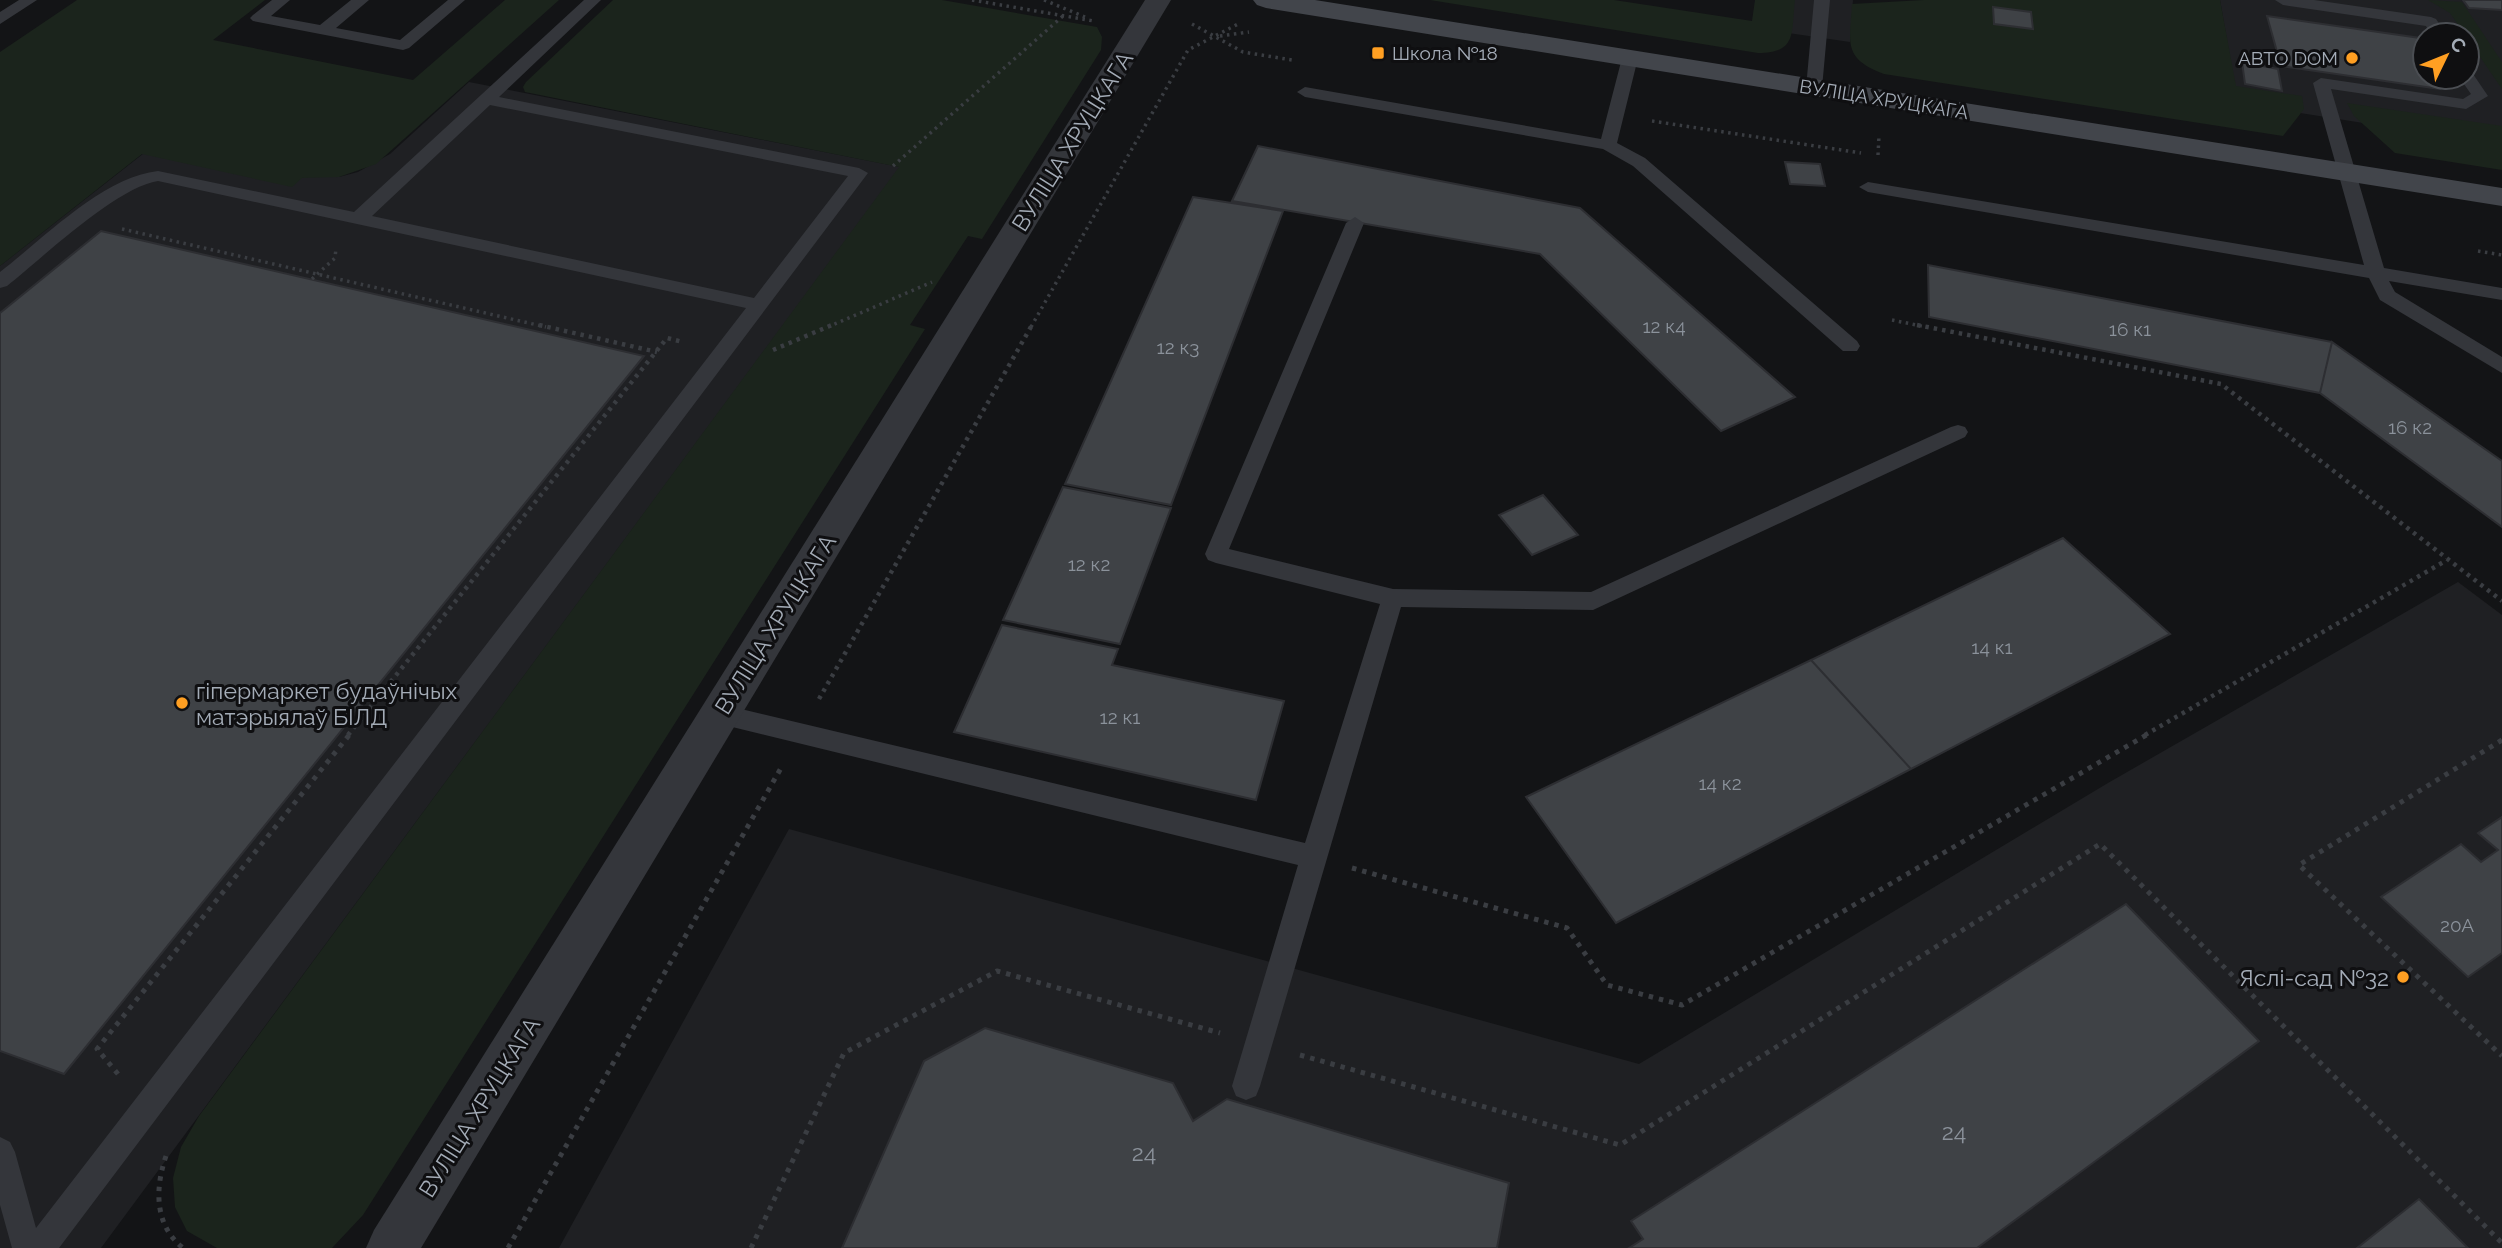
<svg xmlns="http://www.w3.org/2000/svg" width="2502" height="1248" viewBox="0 0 2502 1248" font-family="Raleway,sans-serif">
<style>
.built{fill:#1f2023;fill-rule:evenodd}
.green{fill:#1b241c}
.building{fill:#3f4246;stroke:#2d2e32;stroke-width:2}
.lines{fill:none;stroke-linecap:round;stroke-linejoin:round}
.path-far2{stroke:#3a3d42;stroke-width:3.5;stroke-dasharray:2.5 4.5;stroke-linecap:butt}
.path-far1{stroke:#3a3d42;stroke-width:4.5;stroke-dasharray:3.5 5;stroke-linecap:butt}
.path{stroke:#3a3d42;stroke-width:5;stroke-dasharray:4.5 6;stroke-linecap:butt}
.service{fill:#34363b;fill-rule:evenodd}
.tertiary{fill:#34363b;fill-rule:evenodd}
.secondary{fill:#42454b;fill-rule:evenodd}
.poi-dot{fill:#ff9f22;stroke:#0f0f11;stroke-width:2.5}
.labels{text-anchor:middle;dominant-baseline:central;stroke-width:6;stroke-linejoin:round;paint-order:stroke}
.far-poi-label{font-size:19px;fill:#a4acb7;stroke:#0f0f11;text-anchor:start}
.far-street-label{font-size:19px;fill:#a4acb7;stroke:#0f0f11}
.number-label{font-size:19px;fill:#8b929b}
.street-label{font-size:23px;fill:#a4acb7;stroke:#0f0f11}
.poi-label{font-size:23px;fill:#a4acb7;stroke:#0f0f11;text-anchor:start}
.near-number-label{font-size:23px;fill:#8b929b}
</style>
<rect width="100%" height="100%" fill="#131416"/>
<path class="built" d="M 1778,0 L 1853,0 L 1850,42 L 1774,31 Z
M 2220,0 L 2502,0 L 2502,145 L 2238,103 ZM 2425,35 L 2467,35 L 2467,77 L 2425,77 Z
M 469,82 L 900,167 L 101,1248 L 0,1248 L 0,266 L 153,146 L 339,177 L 358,172 L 390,154 Z
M 2458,582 L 2502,615 L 2502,1248 L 559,1248 L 789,829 L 1639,1064 L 2108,783 Z"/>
<path class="green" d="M 77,0 L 265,0 L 213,40 L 413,80 L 505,0 L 559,0 L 376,164 L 339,177 L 302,178 L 292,187 L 142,154 L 0,266 L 0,52 Z
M 613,0 L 942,0 L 1097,27 L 1102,37 L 1101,50 L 982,239 L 968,236 L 910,325 L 925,329 L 363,1215 L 332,1248 L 217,1248 L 187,1231 L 175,1207 L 173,1178 L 181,1147 L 199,1116 L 899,167 L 525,92 L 523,87 L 526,82 Z
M 1430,0 L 1614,0 L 1752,21 L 1755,0 L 1795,0 C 1791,32 1798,53 1758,53 Z
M 1924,0 L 2220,0 L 2236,86 L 2302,96 L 2304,109 L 2283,136 L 1884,74 C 1842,58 1850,43 1852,4 Z
M 2428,0 L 2462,2 L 2502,62 L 2502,89 L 2450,13 Z
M 2347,103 L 2502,126 L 2502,170 L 2395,153 L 2354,116 Z"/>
<path class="building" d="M 2463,0 L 2502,0 L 2502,10 L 2469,8 Z
M 1993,7 L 2031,12 L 2033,29 L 1994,24 Z
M 2267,16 L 2420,38 L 2425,50 L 2425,77 L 2435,77 L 2440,89 L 2281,66 Z
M 2242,62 L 2278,69 L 2282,91 L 2245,84 Z
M 1258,146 L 1580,208 L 1795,397 L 1721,431 L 1540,254 L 1232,201 Z
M 1785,162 L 1820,164 L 1825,186 L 1790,184 Z
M 1193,197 L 1283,211 L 1171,505 L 1065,484 Z
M 101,231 L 644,356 L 64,1074 L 0,1051 L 0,313 Z
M 1928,265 L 2332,342 L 2320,393 L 1929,317 Z
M 2332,342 L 2502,461 L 2502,527 L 2320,393 Z
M 1063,487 L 1171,508 L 1120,644 L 1003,620 Z
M 1543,495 L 1578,535 L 1532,555 L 1499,515 Z
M 2063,538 L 2170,634 L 1911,769 L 1811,660 Z
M 1002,625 L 1118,649 L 1112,665 L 1284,701 L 1256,800 L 954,732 Z
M 1811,660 L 1911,769 L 1616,923 L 1526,797 Z
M 2502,817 L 2502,953 L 2468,977 L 2381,897 L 2461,844 L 2481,862 L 2498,850 L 2478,833 Z
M 2126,904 L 2259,1041 L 1977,1248 L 1629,1248 L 1643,1239 L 1631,1221 Z
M 985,1028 L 1173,1083 L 1193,1121 L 1227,1099 L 1509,1183 L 1497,1248 L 842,1248 L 924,1061 Z
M 2419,1199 L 2468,1248 L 2357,1248 Z"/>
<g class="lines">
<path class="path-far2" d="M 972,0 L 1094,21
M 1044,0 L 1085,17
M 1192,24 L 1243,52 L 1292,60
M 1220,36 L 1249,32
M 1652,121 L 1861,153
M 1878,155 L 1879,136
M 893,166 L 1063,16
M 122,229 L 546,327
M 2478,251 L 2502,255
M 312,279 L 335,258 L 336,248
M 1892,320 L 1926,327
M 828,327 L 932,282
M 1031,327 L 1188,50 L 1238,24"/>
<path class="path-far1" d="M 539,325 L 657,352
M 1917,325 L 2221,384 L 2502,601
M 773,350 L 832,325
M 819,699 L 1032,325
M 348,735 L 667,338 L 683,342
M 2145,735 L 2447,560"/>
<path class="path" d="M 2502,740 L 2299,865 L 2502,1056
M 1352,868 L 1567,928 L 1607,985 L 1682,1005 L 2148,734
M 1300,1055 L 1620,1145 L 2100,844 L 2502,1243
M 118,1074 L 97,1049 L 350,734
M 166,1156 C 155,1188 154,1225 183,1248
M 508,1248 L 781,768
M 751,1248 L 844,1053 L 997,971 L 1220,1033"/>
<path class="service" d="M 19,0 L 37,0 L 0,24 L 0,12 Z
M 272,0 L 290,0 L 271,16 L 320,25 L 351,0 L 369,0 L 336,28 L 400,40 L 448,0 L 465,0 L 409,48 L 403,50 L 253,21 L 250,18 L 253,15 Z
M 584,0 L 601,0 L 499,97 L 859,168 L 868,173 L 59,1248 L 12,1248 L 0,1205 L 0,1137 L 10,1142 L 15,1152 L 36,1228 L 746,308 L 158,181 C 117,187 42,258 7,286 L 0,288 L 0,272 C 44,238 103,177 158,171 L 354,212 ZM 490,105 L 848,176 L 754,298 L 372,216 Z
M 1814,0 L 1830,0 L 1822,88 L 1814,93 L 1806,88 Z
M 2275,0 L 2314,0 L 2431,17 L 2436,19 L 2447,35 L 2431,35 L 2426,26 L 2283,5 Z
M 1630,53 L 1638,58 L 1617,143 L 1645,158 L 1857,341 L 1860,346 L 1857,351 L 1843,351 L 1633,166 L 1603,149 L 1305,97 L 1297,92 L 1305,87 L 1601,139 L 1622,58 Z
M 2467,72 L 2473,74 L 2488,96 L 2466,109 L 2331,89 L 2384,268 L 2502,288 L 2502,300 L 2389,281 L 2395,292 L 2502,357 L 2502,373 L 2380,300 L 2369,278 L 1868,192 L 1859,187 L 1868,182 L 2364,265 L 2313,83 L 2321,78 L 2463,99 L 2471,94 L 2459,77 L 2467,77 Z
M 1355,217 L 1364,223 L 1229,549 L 1393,589 L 1591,592 L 1951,427 L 1958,425 L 1965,427 L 1968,432 L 1965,437 L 1593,610 L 1401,607 L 1260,1086 L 1256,1096 L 1246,1100 L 1236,1096 L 1232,1086 L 1298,865 L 720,724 L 712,721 L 708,714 L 712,707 L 720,704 L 1305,843 L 1380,604 L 1216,563 L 1208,560 L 1205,554 L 1346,223 Z"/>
<path class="tertiary" d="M 1145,0 L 1171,0 L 421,1248 L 366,1248 L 374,1230 Z"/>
<path class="secondary" d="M 1253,0 L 1315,0 L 2502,188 L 2502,206 L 1266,8 L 1257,5 Z"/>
</g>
<g class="poi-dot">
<rect x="1371" y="46" width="14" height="14" rx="3.5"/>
<circle cx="2352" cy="58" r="7"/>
<circle cx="182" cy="703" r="7"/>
<circle cx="2403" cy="977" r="7"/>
</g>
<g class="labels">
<g class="far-poi-label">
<text x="1392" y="53">Школа №18</text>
<text x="2338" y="58" text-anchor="end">АВТО DOM</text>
</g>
<g class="far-street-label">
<text transform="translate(1884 99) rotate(9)">ВУЛІЦА ХРУЦКАГА</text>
</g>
<g class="number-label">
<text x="1664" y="326">12 к4</text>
<text x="2130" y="329">16 к1</text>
<text x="1178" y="347">12 к3</text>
<text x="2410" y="427">16 к2</text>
<text x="1089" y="564">12 к2</text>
<text x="1992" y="647">14 к1</text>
<text x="1120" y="717">12 к1</text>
<text x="1720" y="783">14 к2</text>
<text x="2457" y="925">20А</text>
</g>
<g class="street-label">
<text transform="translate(1072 141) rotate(-58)">ВУЛІЦА ХРУЦКАГА</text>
<text transform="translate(775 624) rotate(-58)">ВУЛІЦА ХРУЦКАГА</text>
<text transform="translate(479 1107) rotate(-58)">ВУЛІЦА ХРУЦКАГА</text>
</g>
<g class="poi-label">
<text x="196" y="690">гіпермаркет будаўнічых<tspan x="196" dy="26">матэрыялаў БІЛД</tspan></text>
<text x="2389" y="977" text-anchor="end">Яслі-сад №32</text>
</g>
<g class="near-number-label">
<text x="1954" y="1131">24</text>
<text x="1144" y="1152">24</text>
</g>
</g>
<g transform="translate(2446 56) rotate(47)"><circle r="33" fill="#0f0f11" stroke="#4b4e53" stroke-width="2"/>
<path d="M0-5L12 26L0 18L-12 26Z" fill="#ff9f22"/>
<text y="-10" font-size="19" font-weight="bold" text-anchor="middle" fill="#a4acb7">С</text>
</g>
</svg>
